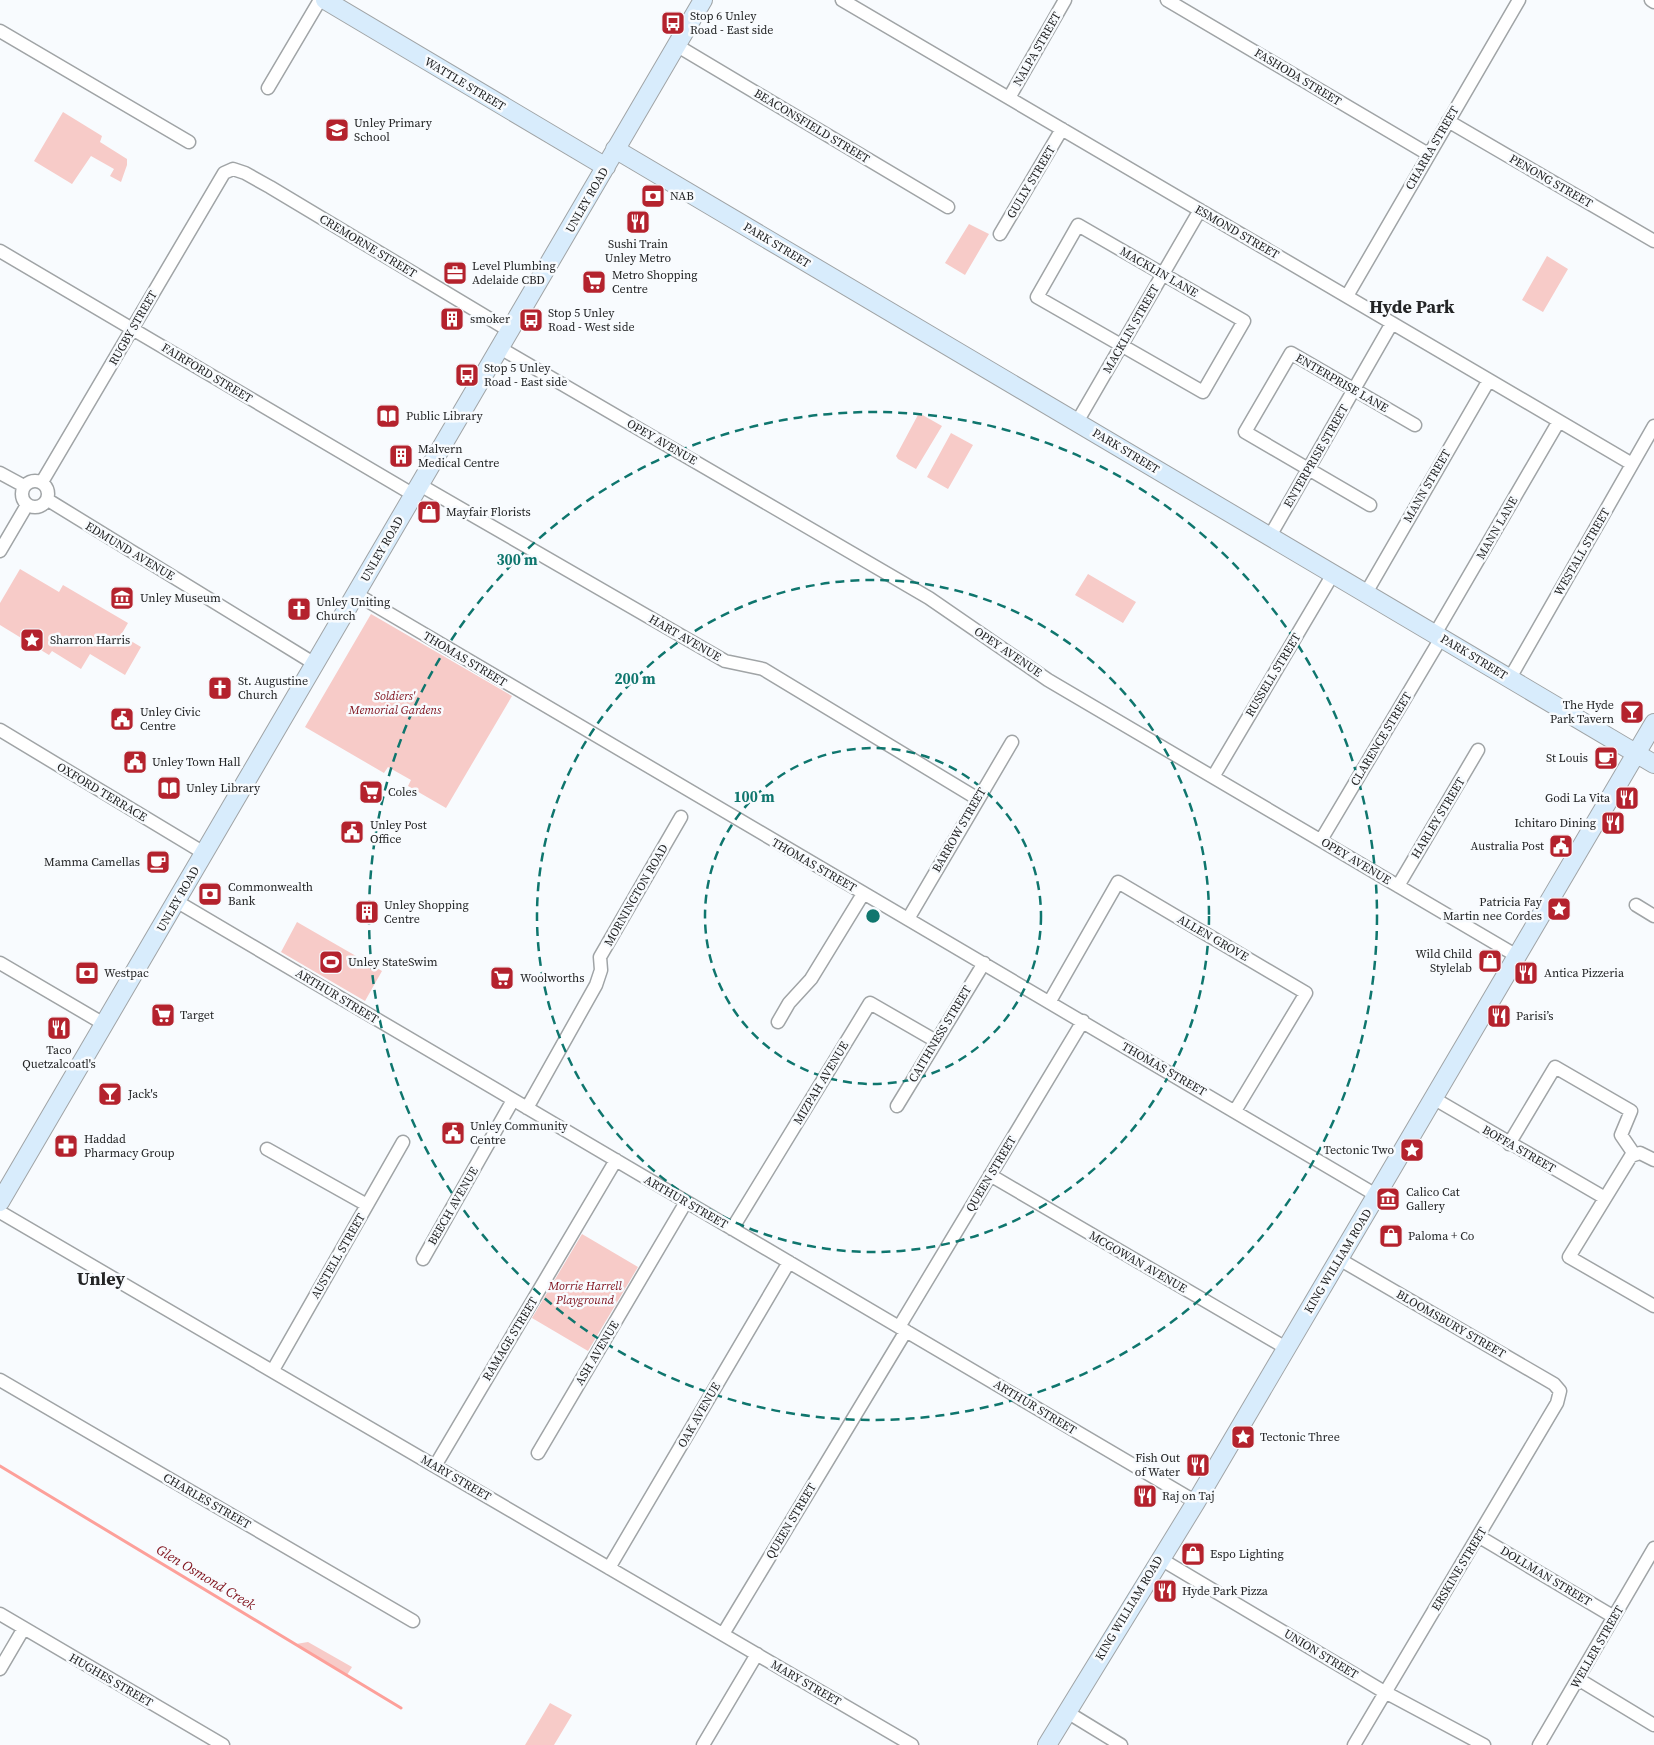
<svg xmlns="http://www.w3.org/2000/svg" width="1654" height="1745" viewBox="0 0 1654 1745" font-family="'Source Serif 4',serif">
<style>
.green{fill:#f7cbc8}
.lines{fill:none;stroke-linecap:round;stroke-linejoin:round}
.stream{stroke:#fda09a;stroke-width:3}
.street-casing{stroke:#a0a4a6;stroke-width:15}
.secondary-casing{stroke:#a0a4a6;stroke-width:20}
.street{stroke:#fff;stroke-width:12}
.secondary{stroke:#d8ecfc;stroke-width:18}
.ring{fill:none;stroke:#0f766e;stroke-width:2.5;stroke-dasharray:9 6}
.labels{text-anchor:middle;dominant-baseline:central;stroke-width:5;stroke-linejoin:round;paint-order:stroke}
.poi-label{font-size:12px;fill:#232425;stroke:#f8fbfe;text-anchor:start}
.street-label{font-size:12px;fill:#232425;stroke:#f8fbfe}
.park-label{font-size:12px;font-style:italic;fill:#7e0f1a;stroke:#f8fbfe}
.water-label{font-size:14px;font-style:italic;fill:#7f111b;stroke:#f8fbfe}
.district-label{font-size:18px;font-weight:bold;fill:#232425;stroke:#f8fbfe}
.centre{fill:#0f766e;stroke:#f8fbfe;stroke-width:2.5}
.ring-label{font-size:15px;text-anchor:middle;font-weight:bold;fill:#0f766e;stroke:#f8fbfe;stroke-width:5;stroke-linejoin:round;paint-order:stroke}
</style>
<rect width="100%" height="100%" fill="#f8fbfe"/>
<path class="green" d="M 63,112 L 102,136 L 100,142 L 127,159 L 127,165 L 121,182 L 110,176 L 114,169 L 91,156 L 72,184 L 34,161 Z
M 969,224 L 989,234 L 965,275 L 945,263 Z
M 1547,256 L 1568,269 L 1543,312 L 1522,300 Z
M 919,413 L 942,426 L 916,469 L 898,459 L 896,456 Z
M 951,433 L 973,445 L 948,489 L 927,477 Z
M 20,569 L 59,592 L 63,585 L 128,623 L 121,635 L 141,647 L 125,675 L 90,654 L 81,669 L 52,651 L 49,655 L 0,625 L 0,603 Z
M 1088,574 L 1136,602 L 1123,623 L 1075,595 Z
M 371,614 L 512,696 L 446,808 L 408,786 L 411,780 L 388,767 L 384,773 L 305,727 Z
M 297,922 L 382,971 L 365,1001 L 281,952 Z
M 582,1234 L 638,1267 L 588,1351 L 532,1318 Z
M 308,1642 L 352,1667 L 347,1675 L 296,1644 Z
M 550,1703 L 572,1715 L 554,1745 L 525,1745 Z"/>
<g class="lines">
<path class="stream" d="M 0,1466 L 401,1708"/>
<g class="street-casing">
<path id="street" d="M 842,0 L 1632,464
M 1167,0 L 1428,154
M 1651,0 L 1654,2
M 0,31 L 189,142
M 676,45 L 948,207
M 268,88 L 320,0
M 1009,98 L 1065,0
M 1448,121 L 1654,241
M 1078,225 L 1244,321 L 1203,392 L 1037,297 Z
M 1000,234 L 1062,129
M 0,251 L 414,495
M 1347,296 L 1519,0
M 500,348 L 929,598 L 1048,680 L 1517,956
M 1077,422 L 1200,210
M 0,473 L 24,486
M22 494a13 13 0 1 1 26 0a13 13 0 1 1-26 0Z
M 42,482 L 224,173 L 233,169 L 245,173 L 270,187 L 510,331
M 420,485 L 725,661 L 763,669 L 978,799
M 48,500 L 315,664
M 1370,505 L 1245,432 L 1291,353 L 1415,425
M 1270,536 L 1392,323
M 0,551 L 27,505
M 1366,593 L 1489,380
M 356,594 L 1376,1195
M 1435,634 L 1559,421
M 1510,678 L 1654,426
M 0,730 L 204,853
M 1213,777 L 1333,574
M 1321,840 L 1441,638
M 1398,886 L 1478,750
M 176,901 L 1196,1502
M 1636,905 L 1654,916
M 908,919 L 1012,742
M 0,963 L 104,1024
M 1050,1001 L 1118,882 L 1306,993 L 1235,1111
M 778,1022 L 789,1003 L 811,979 L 863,894
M 1433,1098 L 1605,1198
M 897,1106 L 984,963
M 527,1108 L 596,985 L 601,970 L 600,957 L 681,817
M 1509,1144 L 1555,1067 L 1631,1111 L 1621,1135 L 1634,1154
M 267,1149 L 367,1205
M 1654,1160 L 1640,1153 L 1631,1156 L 1569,1257 L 1654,1306
M 990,1175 L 1286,1348
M 0,1212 L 912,1745
M 732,1229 L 870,1003 L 936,1041
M 423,1259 L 513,1100
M 1339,1259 L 1554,1384 L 1560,1391 L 1557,1403 L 1354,1745
M 899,1327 L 1083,1021
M 273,1370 L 403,1142
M 0,1380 L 413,1621
M 538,1453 L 686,1202
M 435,1466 L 616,1160
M 1478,1536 L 1614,1617
M 1159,1558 L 1381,1690 L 1484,1745
M 609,1568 L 789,1262
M 0,1614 L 223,1745
M 723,1634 L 906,1331
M 0,1669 L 24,1628
M 1578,1679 L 1654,1725
M 1067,1712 L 1121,1745
M 703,1745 L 757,1654
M 1539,1745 L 1654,1548"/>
</g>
<g class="secondary-casing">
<path id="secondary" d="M 325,0 L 606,167
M 615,149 L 1654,764
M 0,1202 L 703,0
M 1047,1745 L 1196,1502 L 1654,723"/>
</g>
<use href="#street" class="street"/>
<use href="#secondary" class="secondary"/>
</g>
<g class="ring">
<circle cx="873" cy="916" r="168"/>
<circle cx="873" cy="916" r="336"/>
<circle cx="873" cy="916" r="504"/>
</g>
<defs>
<g id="bus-square" transform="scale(1.25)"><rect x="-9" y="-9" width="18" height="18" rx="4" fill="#b4222d" stroke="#f8fbfe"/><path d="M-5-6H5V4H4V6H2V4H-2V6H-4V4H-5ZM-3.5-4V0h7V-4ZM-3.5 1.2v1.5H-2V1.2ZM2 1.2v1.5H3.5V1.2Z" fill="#fff"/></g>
<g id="school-square" transform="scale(1.25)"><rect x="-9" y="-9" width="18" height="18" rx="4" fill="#b4222d" stroke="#f8fbfe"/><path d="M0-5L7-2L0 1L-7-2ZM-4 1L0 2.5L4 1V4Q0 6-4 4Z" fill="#fff"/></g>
<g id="bank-square" transform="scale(1.25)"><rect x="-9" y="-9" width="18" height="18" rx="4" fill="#b4222d" stroke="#f8fbfe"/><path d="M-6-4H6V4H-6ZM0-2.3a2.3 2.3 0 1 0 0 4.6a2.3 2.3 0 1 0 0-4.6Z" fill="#fff"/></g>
<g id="restaurant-square" transform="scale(1.25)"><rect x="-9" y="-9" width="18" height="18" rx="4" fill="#b4222d" stroke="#f8fbfe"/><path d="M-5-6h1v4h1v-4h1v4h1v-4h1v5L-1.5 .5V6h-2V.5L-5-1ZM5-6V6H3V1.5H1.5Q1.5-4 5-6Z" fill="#fff"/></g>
<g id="office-square" transform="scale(1.25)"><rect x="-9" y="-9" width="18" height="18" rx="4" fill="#b4222d" stroke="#f8fbfe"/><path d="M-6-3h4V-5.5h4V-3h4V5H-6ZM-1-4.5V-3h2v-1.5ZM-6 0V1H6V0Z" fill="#fff"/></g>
<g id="supermarket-square" transform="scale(1.25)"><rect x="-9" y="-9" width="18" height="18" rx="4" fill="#b4222d" stroke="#f8fbfe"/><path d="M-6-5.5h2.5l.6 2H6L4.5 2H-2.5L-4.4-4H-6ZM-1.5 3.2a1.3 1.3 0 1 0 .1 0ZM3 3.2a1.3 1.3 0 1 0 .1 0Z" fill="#fff"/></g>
<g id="building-square" transform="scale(1.25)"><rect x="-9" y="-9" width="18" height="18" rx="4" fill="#b4222d" stroke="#f8fbfe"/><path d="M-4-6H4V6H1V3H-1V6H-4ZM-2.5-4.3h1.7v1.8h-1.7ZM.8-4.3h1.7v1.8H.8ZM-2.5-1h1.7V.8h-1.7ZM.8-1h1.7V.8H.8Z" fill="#fff"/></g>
<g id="library-square" transform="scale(1.25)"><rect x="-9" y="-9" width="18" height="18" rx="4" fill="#b4222d" stroke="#f8fbfe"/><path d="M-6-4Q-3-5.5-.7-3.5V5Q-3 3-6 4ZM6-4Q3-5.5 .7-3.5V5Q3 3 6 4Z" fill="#fff"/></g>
<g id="shop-square" transform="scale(1.25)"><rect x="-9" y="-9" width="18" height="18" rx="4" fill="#b4222d" stroke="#f8fbfe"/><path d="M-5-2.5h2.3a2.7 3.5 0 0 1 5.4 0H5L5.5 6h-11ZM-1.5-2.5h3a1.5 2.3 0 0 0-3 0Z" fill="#fff"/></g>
<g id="museum-square" transform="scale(1.25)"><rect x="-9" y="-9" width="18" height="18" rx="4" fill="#b4222d" stroke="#f8fbfe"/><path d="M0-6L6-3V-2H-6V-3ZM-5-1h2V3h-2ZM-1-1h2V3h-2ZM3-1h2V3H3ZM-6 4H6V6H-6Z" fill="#fff"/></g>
<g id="church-square" transform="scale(1.25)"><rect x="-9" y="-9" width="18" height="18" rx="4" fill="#b4222d" stroke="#f8fbfe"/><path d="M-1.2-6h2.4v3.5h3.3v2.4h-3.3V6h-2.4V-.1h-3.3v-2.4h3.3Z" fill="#fff"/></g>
<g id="sight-square" transform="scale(1.25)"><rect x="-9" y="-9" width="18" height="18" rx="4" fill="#b4222d" stroke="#f8fbfe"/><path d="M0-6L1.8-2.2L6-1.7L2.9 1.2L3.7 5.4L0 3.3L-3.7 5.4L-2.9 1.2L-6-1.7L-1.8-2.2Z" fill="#fff"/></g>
<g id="bar-square" transform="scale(1.25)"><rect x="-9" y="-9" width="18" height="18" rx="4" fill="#b4222d" stroke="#f8fbfe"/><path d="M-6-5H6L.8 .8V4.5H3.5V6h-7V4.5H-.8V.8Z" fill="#fff"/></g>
<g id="civic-square" transform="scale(1.25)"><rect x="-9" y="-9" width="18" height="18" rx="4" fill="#b4222d" stroke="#f8fbfe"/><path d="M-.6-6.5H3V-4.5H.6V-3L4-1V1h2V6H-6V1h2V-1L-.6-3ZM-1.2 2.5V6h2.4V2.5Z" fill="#fff"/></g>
<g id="cafe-square" transform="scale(1.25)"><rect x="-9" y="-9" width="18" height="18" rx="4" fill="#b4222d" stroke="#f8fbfe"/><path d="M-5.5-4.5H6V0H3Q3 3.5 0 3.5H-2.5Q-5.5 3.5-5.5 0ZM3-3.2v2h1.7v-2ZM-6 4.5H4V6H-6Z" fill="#fff"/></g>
<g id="stadium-square" transform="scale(1.25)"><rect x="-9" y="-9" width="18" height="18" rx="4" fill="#b4222d" stroke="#f8fbfe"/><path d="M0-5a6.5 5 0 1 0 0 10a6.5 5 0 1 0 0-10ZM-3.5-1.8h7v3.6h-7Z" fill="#fff"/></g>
<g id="pharmacy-square" transform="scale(1.25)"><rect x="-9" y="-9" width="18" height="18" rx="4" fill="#b4222d" stroke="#f8fbfe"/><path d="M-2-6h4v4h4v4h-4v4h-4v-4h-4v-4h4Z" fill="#fff"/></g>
</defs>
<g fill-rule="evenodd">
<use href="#bus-square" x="673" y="23"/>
<use href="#school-square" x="337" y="130"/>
<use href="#bank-square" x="653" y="196"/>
<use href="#restaurant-square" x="638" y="222"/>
<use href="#office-square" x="455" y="273"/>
<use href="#supermarket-square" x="594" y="282"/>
<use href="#building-square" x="452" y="319"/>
<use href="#bus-square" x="531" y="320"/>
<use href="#bus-square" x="467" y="375"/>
<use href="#library-square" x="388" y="416"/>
<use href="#building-square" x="401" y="456"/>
<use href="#shop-square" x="429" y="512"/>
<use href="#museum-square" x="122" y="598"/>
<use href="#church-square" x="299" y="609"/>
<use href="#sight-square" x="32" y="640"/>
<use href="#church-square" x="220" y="688"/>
<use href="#bar-square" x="1632" y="712"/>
<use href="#civic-square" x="122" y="719"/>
<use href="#cafe-square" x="1606" y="758"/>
<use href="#civic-square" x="135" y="762"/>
<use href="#library-square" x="169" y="788"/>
<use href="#supermarket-square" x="371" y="792"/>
<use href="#restaurant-square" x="1627" y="798"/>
<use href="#restaurant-square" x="1613" y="823"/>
<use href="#civic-square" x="352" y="832"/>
<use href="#civic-square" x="1561" y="846"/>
<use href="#cafe-square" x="158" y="862"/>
<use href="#bank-square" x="210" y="894"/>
<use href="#sight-square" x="1559" y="909"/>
<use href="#building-square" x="367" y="912"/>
<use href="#shop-square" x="1490" y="961"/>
<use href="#stadium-square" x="331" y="962"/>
<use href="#bank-square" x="87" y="973"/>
<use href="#restaurant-square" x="1526" y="973"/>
<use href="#supermarket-square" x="502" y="978"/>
<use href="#supermarket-square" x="163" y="1015"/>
<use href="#restaurant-square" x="1499" y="1016"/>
<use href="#restaurant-square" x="59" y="1028"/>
<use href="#bar-square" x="110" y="1094"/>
<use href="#civic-square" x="453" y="1133"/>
<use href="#pharmacy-square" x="66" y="1146"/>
<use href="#sight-square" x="1412" y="1150"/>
<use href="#museum-square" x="1388" y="1199"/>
<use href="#shop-square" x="1391" y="1236"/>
<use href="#sight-square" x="1243" y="1437"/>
<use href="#restaurant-square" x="1198" y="1465"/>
<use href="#restaurant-square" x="1145" y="1496"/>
<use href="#shop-square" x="1193" y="1554"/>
<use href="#restaurant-square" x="1165" y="1591"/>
</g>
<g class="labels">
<g class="poi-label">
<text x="690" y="16">Stop 6 Unley<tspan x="690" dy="14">Road - East side</tspan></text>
<text x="354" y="123">Unley Primary<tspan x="354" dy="14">School</tspan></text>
<text x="670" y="196">NAB</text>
<text x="638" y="244" text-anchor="middle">Sushi Train<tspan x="638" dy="14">Unley Metro</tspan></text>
<text x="472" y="266">Level Plumbing<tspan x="472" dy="14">Adelaide CBD</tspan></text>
<text x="612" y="275">Metro Shopping<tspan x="612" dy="14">Centre</tspan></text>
<text x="548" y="313">Stop 5 Unley<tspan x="548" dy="14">Road - West side</tspan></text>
<text x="470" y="319">smoker</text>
<text x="484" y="368">Stop 5 Unley<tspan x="484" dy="14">Road - East side</tspan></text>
<text x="406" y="416">Public Library</text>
<text x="418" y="449">Malvern<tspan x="418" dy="14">Medical Centre</tspan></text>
<text x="446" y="512">Mayfair Florists</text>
<text x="140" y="598">Unley Museum</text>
<text x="316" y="602">Unley Uniting<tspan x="316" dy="14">Church</tspan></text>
<text x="50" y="640">Sharron Harris</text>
<text x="238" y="681">St. Augustine<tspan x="238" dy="14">Church</tspan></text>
<text x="1614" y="705" text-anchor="end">The Hyde<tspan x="1614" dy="14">Park Tavern</tspan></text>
<text x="140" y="712">Unley Civic<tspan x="140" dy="14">Centre</tspan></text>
<text x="1588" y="758" text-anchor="end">St Louis</text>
<text x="152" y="762">Unley Town Hall</text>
<text x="186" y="788">Unley Library</text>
<text x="388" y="792">Coles</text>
<text x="1610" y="798" text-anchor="end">Godi La Vita</text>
<text x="1596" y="823" text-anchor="end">Ichitaro Dining</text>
<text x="370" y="825">Unley Post<tspan x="370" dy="14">Office</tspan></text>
<text x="1544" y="846" text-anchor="end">Australia Post</text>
<text x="140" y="862" text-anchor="end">Mamma Camellas</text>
<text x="228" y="887">Commonwealth<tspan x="228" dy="14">Bank</tspan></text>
<text x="1542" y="902" text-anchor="end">Patricia Fay<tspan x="1542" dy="14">Martin nee Cordes</tspan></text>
<text x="384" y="905">Unley Shopping<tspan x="384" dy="14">Centre</tspan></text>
<text x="1472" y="954" text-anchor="end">Wild Child<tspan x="1472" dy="14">Stylelab</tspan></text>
<text x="348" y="962">Unley StateSwim</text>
<text x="104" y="973">Westpac</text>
<text x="1544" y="973">Antica Pizzeria</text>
<text x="520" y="978">Woolworths</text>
<text x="180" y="1015">Target</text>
<text x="1516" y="1016">Parisi’s</text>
<text x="59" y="1050" text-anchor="middle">Taco<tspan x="59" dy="14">Quetzalcoatl's</tspan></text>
<text x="128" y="1094">Jack's</text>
<text x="470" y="1126">Unley Community<tspan x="470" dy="14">Centre</tspan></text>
<text x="84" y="1139">Haddad<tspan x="84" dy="14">Pharmacy Group</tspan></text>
<text x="1394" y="1150" text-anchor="end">Tectonic Two</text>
<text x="1406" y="1192">Calico Cat<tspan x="1406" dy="14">Gallery</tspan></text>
<text x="1408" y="1236">Paloma + Co</text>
<text x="1260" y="1437">Tectonic Three</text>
<text x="1180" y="1458" text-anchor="end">Fish Out<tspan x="1180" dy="14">of Water</tspan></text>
<text x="1162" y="1496">Raj on Taj</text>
<text x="1210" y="1554">Espo Lighting</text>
<text x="1182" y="1591">Hyde Park Pizza</text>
</g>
<g class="street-label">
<text transform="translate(1037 49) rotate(-60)">NALPA STREET</text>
<text transform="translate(1298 77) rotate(31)">FASHODA STREET</text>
<text transform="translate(465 84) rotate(31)">WATTLE STREET</text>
<text transform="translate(812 126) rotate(31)">BEACONSFIELD STREET</text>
<text transform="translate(1432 148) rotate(-60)">CHARRA STREET</text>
<text transform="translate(1551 181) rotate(30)">PENONG STREET</text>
<text transform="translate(1031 182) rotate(-59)">GULLY STREET</text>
<text transform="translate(587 200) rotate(-60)">UNLEY ROAD</text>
<text transform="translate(1237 232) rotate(30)">ESMOND STREET</text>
<text transform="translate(777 245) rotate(31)">PARK STREET</text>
<text transform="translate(368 246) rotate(31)">CREMORNE STREET</text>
<text transform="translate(1159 272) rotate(30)">MACKLIN LANE</text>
<text transform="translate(133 328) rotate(-60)">RUGBY STREET</text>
<text transform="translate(1131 329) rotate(-60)">MACKLIN STREET</text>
<text transform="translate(207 373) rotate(31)">FAIRFORD STREET</text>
<text transform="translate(1342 383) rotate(30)">ENTERPRISE LANE</text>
<text transform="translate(662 442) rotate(30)">OPEY AVENUE</text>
<text transform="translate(1126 451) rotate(31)">PARK STREET</text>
<text transform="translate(1316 456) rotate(-60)">ENTERPRISE STREET</text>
<text transform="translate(1427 486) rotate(-60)">MANN STREET</text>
<text transform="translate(1497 528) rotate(-60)">MANN LANE</text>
<text transform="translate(382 549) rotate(-60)">UNLEY ROAD</text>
<text transform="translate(130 551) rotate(31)">EDMUND AVENUE</text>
<text transform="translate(1582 552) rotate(-60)">WESTALL STREET</text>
<text transform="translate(685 638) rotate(30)">HART AVENUE</text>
<text transform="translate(1008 652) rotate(34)">OPEY AVENUE</text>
<text transform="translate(1474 657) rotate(31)">PARK STREET</text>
<text transform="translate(465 659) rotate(31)">THOMAS STREET</text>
<text transform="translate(1273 675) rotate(-59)">RUSSELL STREET</text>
<text transform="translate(1381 739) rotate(-59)">CLARENCE STREET</text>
<text transform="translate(102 792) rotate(31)">OXFORD TERRACE</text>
<text transform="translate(1438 818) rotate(-59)">HARLEY STREET</text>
<text transform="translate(959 830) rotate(-60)">BARROW STREET</text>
<text transform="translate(1356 861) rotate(31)">OPEY AVENUE</text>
<text transform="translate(814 865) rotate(30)">THOMAS STREET</text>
<text transform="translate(636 895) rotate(-60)">MORNINGTON ROAD</text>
<text transform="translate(178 899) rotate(-60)">UNLEY ROAD</text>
<text transform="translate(1213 938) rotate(30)">ALLEN GROVE</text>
<text transform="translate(337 996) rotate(31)">ARTHUR STREET</text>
<text transform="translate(940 1034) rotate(-59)">CAITHNESS STREET</text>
<text transform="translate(1164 1069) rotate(30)">THOMAS STREET</text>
<text transform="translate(821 1083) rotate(-59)">MIZPAH AVENUE</text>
<text transform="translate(1519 1149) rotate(30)">BOFFA STREET</text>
<text transform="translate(991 1174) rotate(-59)">QUEEN STREET</text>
<text transform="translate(686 1202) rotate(30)">ARTHUR STREET</text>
<text transform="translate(453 1206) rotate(-60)">BEECH AVENUE</text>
<text transform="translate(338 1256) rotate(-60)">AUSTELL STREET</text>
<text transform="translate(1338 1261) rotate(-59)">KING WILLIAM ROAD</text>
<text transform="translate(1138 1262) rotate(30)">MCGOWAN AVENUE</text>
<text transform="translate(1451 1324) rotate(30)">BLOOMSBURY STREET</text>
<text transform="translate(510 1339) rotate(-59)">RAMAGE STREET</text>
<text transform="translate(597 1353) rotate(-59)">ASH AVENUE</text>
<text transform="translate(1035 1407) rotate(31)">ARTHUR STREET</text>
<text transform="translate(699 1415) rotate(-60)">OAK AVENUE</text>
<text transform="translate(456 1478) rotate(30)">MARY STREET</text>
<text transform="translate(207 1501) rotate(30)">CHARLES STREET</text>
<text transform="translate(791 1521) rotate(-59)">QUEEN STREET</text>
<text transform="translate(1459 1569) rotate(-59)">ERSKINE STREET</text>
<text transform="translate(1546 1576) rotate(31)">DOLLMAN STREET</text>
<text transform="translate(1129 1608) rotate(-59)">KING WILLIAM ROAD</text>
<text transform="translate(1597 1647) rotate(-60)">WELLER STREET</text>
<text transform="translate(1321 1654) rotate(31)">UNION STREET</text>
<text transform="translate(111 1680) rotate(30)">HUGHES STREET</text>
<text transform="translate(806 1683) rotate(30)">MARY STREET</text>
</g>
<g class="park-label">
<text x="395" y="696">Soldiers'<tspan x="395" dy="14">Memorial Gardens</tspan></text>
<text x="585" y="1286">Morrie Harrell<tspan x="585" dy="14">Playground</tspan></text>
</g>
<g class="water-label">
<text transform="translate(206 1577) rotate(31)">Glen Osmond Creek</text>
</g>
<g class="district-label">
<text x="1412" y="306">Hyde Park</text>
<text x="101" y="1278">Unley</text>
</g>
</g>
<circle cx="873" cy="916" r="8" class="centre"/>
<g class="ring-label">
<text x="517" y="565">300 m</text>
<text x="635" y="684">200 m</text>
<text x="754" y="802">100 m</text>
</g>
</svg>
